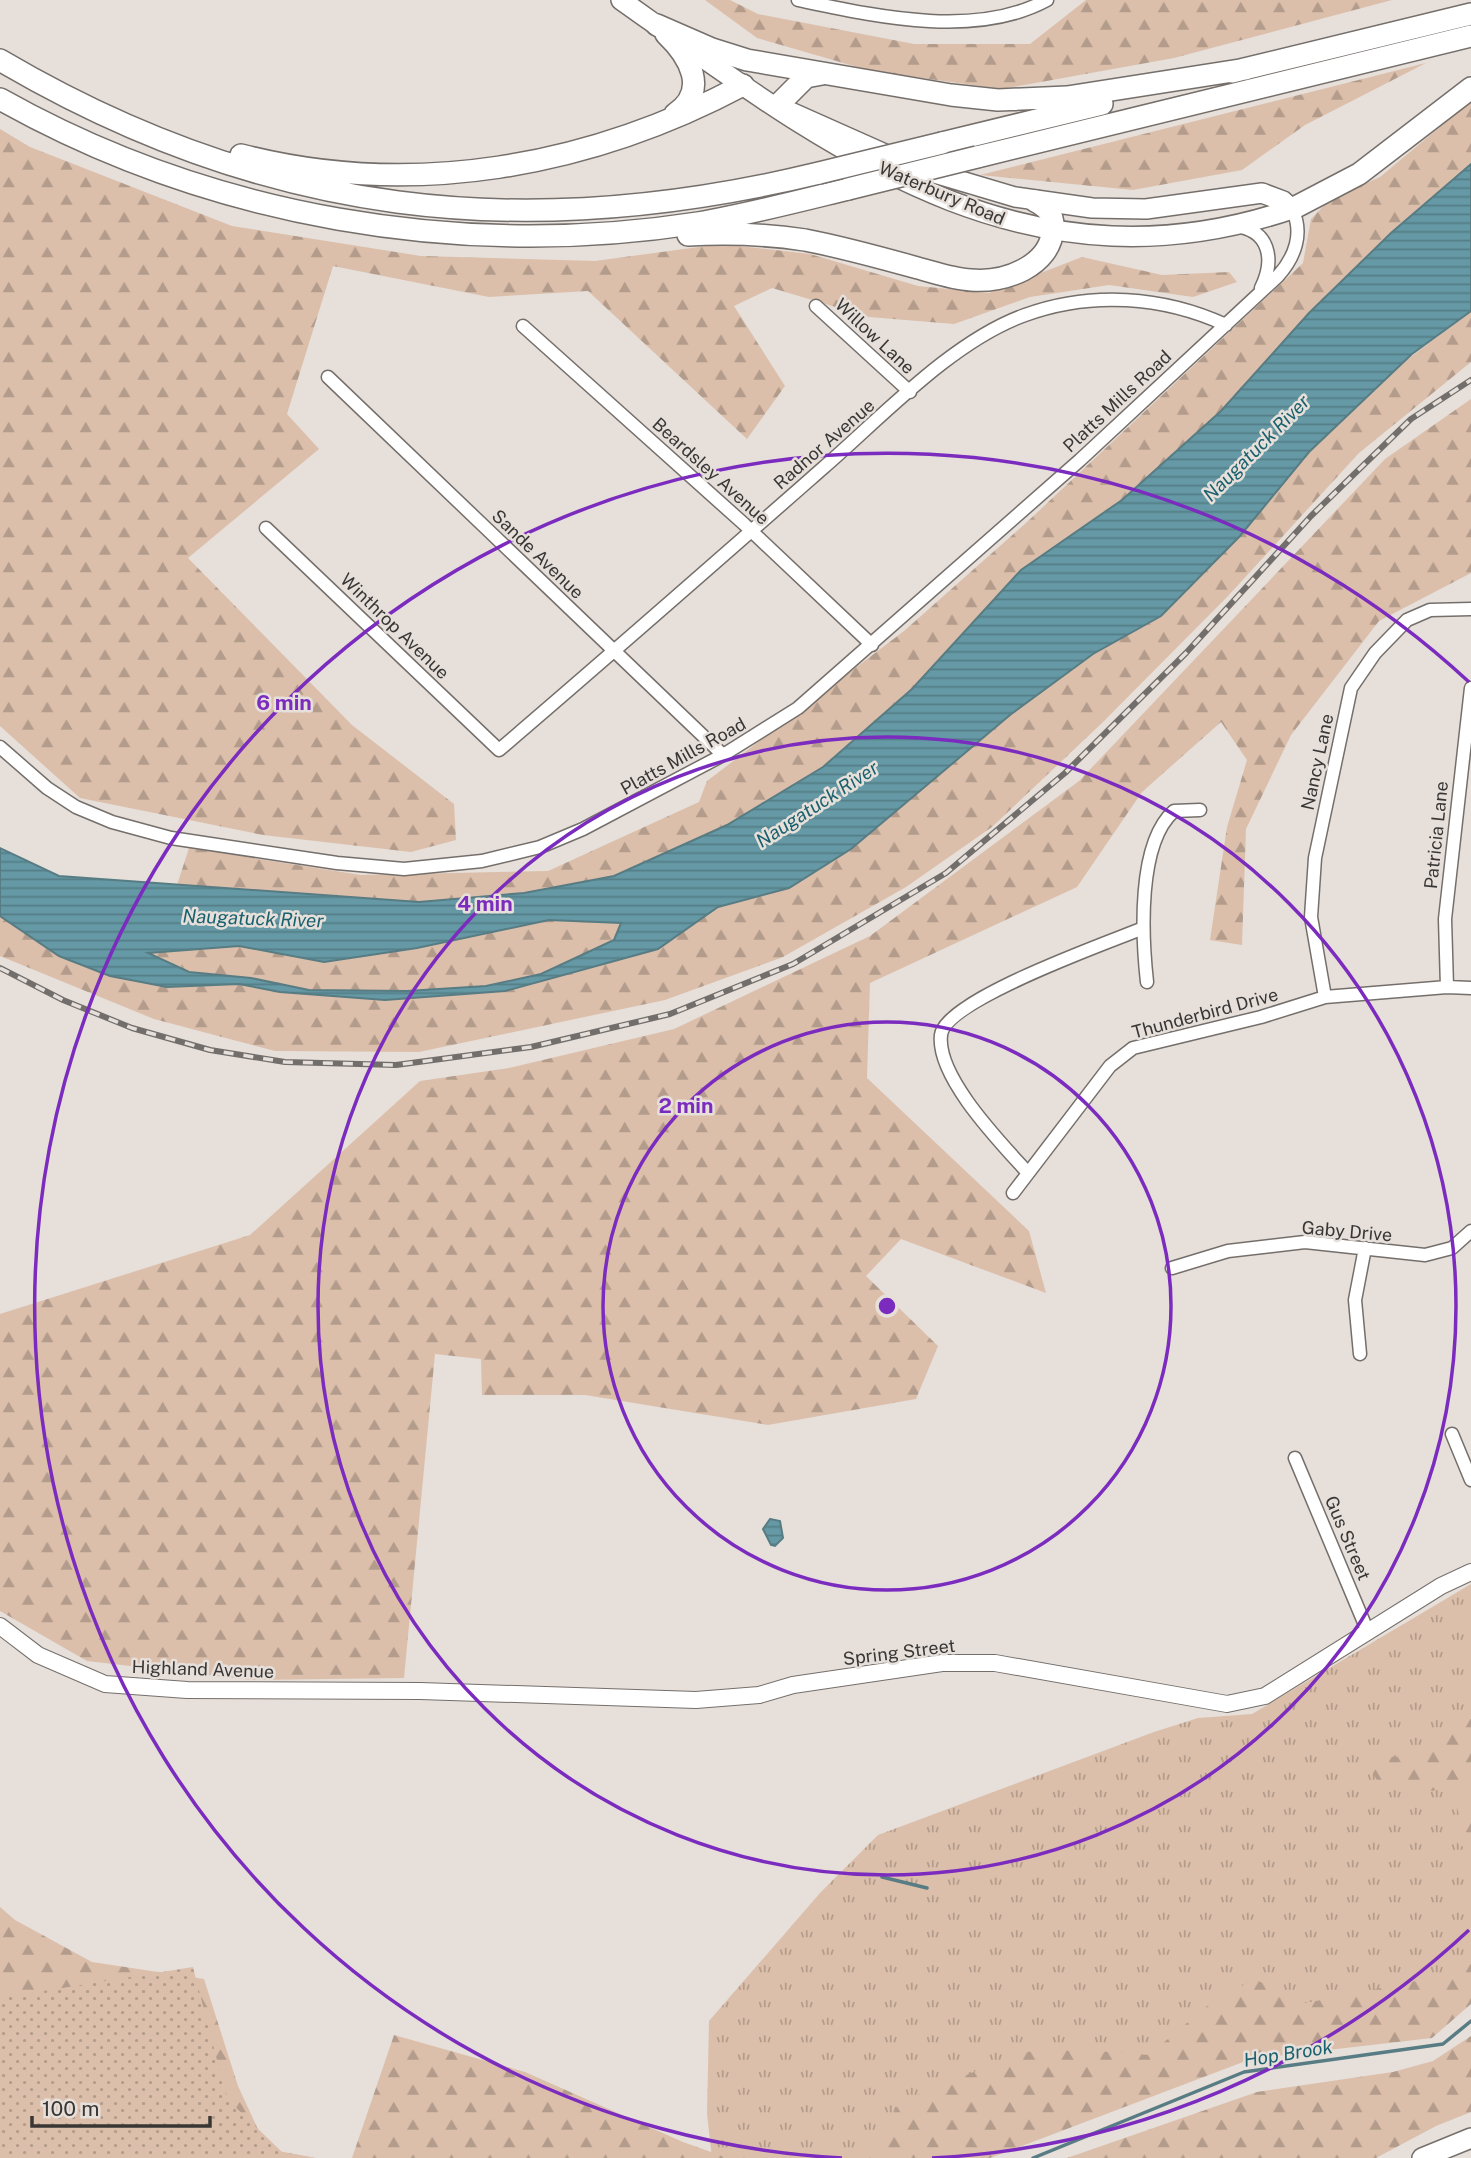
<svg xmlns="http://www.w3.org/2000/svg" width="1471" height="2158" viewBox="0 0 1471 2158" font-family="'Public Sans',sans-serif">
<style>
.grass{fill:url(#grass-tufts)}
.forest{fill:url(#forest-firs)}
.park{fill:url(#park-dots)}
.water{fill:url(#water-rules);stroke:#587c83;stroke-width:2;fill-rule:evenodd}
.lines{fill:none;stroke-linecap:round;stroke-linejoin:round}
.stream{stroke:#587c83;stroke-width:3.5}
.minor-casing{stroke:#756f6b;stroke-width:15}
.secondary-casing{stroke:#756f6b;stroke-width:18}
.primary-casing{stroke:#756f6b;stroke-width:22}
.motorway-casing{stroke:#756f6b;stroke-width:24}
.minor{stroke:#fff;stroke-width:12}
.secondary{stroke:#fff;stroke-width:16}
.primary{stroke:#fff;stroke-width:19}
.motorway{stroke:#fff;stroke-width:21}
.rail-casing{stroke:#726e6b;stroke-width:6}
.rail{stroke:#e6dfda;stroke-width:3.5;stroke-dasharray:10;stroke-linecap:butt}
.motorway-bridge-casing{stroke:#756f6b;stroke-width:24;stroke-linecap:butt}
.motorway-bridge{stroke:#fff;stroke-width:21}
.ring{fill:none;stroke:#7b2cbf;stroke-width:3.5}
.labels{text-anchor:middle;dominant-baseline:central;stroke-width:5;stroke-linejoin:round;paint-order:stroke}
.street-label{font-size:18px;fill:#393735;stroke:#e6dfda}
.water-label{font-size:19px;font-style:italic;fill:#19616e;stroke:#e6dfda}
.centre{fill:#7b2cbf;stroke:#e6dfda;stroke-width:3.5}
.ring-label{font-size:21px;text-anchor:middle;font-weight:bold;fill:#7b2cbf;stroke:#e6dfda;stroke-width:5;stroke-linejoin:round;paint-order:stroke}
</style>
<defs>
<pattern id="grass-tufts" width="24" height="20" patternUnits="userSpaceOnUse" patternTransform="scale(1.75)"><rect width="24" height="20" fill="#dcbfaa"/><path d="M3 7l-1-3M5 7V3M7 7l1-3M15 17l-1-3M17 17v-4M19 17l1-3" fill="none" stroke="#b39c8b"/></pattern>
<pattern id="forest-firs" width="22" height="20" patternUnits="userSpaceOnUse" patternTransform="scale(1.75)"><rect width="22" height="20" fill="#dcbfaa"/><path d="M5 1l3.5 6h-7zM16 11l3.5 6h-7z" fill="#b39c8b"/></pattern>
<pattern id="park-dots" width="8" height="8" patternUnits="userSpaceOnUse" patternTransform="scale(1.75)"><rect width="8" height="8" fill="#dcbfaa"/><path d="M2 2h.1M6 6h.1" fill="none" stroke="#b39c8b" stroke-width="1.8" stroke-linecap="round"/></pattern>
<pattern id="water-rules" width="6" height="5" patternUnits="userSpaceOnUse" patternTransform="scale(1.75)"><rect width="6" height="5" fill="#6599a5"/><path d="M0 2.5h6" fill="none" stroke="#547e87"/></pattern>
</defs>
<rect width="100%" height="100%" fill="#e6dfda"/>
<path class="grass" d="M 1471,1584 L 1471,1982 L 936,2158 L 712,2158 L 707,2114 L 709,2021 L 820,1893 L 878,1835 L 1154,1732 L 1198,1718 L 1252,1714 Z"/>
<path class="forest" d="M 705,0 L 730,0 L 758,14 L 914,44 L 1030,44 L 1086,0 L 1392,0 L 1174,58 L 1002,89 L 871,71 L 757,38 Z
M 1426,63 L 1305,125 L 1242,170 L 1133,190 L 980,175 Z
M 1471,101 L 1471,164 L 1391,233 L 1309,313 L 1221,411 L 1122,500 L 1021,570 L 912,689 L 823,767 L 727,825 L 614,876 L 524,893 L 419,902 L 177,885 L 189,848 L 361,875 L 548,871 L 699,802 L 707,781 L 904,631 L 1027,522 L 1303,263 L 1311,219 L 1330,199 L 1380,177 Z
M 0,129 L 30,147 L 232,226 L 421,256 L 595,261 L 721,244 L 810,254 L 918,286 L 989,293 L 1082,257 L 1162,275 L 1229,272 L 1237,282 L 1193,297 L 1109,285 L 1030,297 L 954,324 L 869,317 L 772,288 L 734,306 L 785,386 L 747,439 L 588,291 L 489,297 L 333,266 L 287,414 L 319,449 L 188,558 L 352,725 L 454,804 L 456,840 L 411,852 L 263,835 L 80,798 L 0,726 Z
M 1471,311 L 1471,362 L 1359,453 L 1228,596 L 1102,723 L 992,827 L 906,887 L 783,957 L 665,1000 L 419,1052 L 275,1051 L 154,1019 L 0,956 L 0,916 L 59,956 L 110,976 L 167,987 L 239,984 L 280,992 L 385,1000 L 505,991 L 658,949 L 719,907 L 789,888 L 851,849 L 1010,715 L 1093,654 L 1161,616 L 1240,536 L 1309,452 L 1408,359 Z
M 1471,399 L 1471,573 L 1379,621 L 1291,735 L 1246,829 L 1242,945 L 1210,940 L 1227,827 L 1247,760 L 1221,722 L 1142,792 L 1077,887 L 870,983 L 867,1078 L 1029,1231 L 1046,1293 L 901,1239 L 866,1276 L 938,1346 L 916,1399 L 768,1425 L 585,1395 L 482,1395 L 481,1359 L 435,1354 L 404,1678 L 251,1680 L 87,1661 L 0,1611 L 0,1314 L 250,1235 L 420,1081 L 509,1068 L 674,1029 L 870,936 L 1079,781 L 1385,459 Z
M 549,920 L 621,922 L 614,940 L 541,974 L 486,986 L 407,991 L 309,990 L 251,978 L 189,972 L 147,953 L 239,946 L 324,962 L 417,948 Z
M 1471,1719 L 1471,1785 L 1424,1792 L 1377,1780 L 1372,1772 L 1372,1763 L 1386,1757 L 1413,1756 L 1442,1731 Z
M 1471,1803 L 1471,1849 L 1469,1850 L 1458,1844 L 1460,1817 L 1456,1805 Z
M 0,1907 L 15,1920 L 92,1962 L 204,1979 L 238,2086 L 267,2149 L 316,2158 L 98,2158 L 0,2118 Z
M 1471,1964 L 1471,2004 L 1432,2038 L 1251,2059 L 990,2158 L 880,2158 L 898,2103 L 1022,2052 L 1084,2050 L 1149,2055 L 1207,2006 L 1254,1979 L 1306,2003 L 1446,1975 Z
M 394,2035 L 525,2072 L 683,2142 L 728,2158 L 352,2158 Z
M 1471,2036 L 1471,2112 L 1436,2126 L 1376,2158 L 1067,2158 L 1257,2092 L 1393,2072 L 1433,2061 Z"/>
<path class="park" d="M 193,1967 L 227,2099 L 282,2152 L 315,2158 L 0,2158 L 0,1998 Z"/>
<path class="water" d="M 1471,164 L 1471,311 L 1412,354 L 1309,452 L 1240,536 L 1161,616 L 1093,654 L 1010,715 L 851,849 L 789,888 L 718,907 L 658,949 L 505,991 L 385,1000 L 280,992 L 239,984 L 167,987 L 110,976 L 59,956 L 0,916 L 0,848 L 59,876 L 419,902 L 524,893 L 614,876 L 727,825 L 823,767 L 912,689 L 1021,570 L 1122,500 L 1221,411 L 1309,313 L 1391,233 ZM 549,920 L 621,923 L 614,940 L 541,974 L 486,986 L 407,991 L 309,990 L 251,978 L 189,972 L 148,953 L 239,946 L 324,962 L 417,948 Z
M 770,1519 L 780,1521 L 783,1538 L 775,1546 L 771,1545 L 763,1529 Z"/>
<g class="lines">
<path class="stream" d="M 882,1877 L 927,1888
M 1033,2158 L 1244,2072 L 1443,2044 L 1471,2021"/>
<g class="minor-casing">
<path id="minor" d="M 798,0 C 875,16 975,39 1047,0
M 1235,226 C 1270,230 1275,260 1261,288
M 816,306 L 910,392
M 523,326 L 744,524 L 872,645
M 328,377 L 723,755
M 266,528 L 499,750 C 608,657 716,562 823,468 C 882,417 952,341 1025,315 C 1091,291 1163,296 1226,325
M 0,747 L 47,788 L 76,807 L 112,822 L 171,838 L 337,863 L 404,869 L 482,861 L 540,847 L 583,829 L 723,755 L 798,708 L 1080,460 L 1278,276 C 1295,257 1304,233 1292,209
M 1147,982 C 1142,937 1137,843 1174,811 L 1200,810
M 1447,987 L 1445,919 L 1471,688
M 1325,997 L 1311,917 L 1315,858 L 1351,688 L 1375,653 L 1407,620 L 1430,610 L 1471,609
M 1028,1173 C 1001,1143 936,1077 941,1035 C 945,1000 1107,943 1141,929
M 1013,1193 L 1110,1066 L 1133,1048 L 1261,1017 L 1325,997 L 1447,987 L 1471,988
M 1172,1268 L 1228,1251 L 1305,1242 L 1425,1255 L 1452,1248 L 1471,1231
M 1360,1354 L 1355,1300 L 1365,1248
M 1452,1434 L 1471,1480
M 1295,1458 L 1368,1632"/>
</g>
<g class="secondary-casing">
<path id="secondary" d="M 0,1626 L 38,1655 L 105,1684 L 187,1690 L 420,1691 L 696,1700 L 759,1695 L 793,1685 L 942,1663 L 995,1663 L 1227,1704 L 1265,1696 L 1441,1586 L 1471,1572"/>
</g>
<g class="primary-casing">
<path id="primary" d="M 621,0 C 830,148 1023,300 1292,209 L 1283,201 L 1262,193 L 1146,209 L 1092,208 L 1015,197 L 914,167 L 777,106
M 1422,2158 L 1471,2138"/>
</g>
<g class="motorway-casing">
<path id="motorway" d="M 657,25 L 712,49 L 747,60 L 951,95 L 998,100 L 1067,97 L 1246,69
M 666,34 C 689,56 710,91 675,114
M 0,60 C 265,216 522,245 819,173
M 1232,72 L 1471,14
M 0,99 C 210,217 460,260 698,223 C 749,214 799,201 848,189
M 777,106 L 806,77 L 822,74
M 942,143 L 1102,104
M 241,155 C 412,199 589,167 743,85
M 977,157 L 1471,36
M 1292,209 L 1359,174 L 1471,88
M 688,235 C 728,233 766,234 805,240 C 842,247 878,257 914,267 C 933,272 952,279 971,280 C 1004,283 1050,267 1053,229 C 1054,214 1047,207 1035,201"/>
</g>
<use href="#minor" class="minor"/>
<use href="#secondary" class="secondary"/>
<use href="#primary" class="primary"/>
<use href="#motorway" class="motorway"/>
<g class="rail-casing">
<path id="rail" d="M 0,968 L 63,1000 L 132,1028 L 210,1050 L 285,1062 L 396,1065 L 531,1047 L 670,1014 L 793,964 L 946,873 L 1065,773 L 1186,653 L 1311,516 L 1411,419 L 1471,380"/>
</g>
<use href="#rail" class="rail"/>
<g class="motorway-bridge-casing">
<path id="motorway-bridge" d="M 819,173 L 942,143
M 848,189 L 977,157"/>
</g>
<use href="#motorway-bridge" class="motorway-bridge"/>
</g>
<g class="ring">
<circle cx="887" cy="1306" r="284"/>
<circle cx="887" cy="1306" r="569"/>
<path d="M1469 1930A853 853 0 0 1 932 2158M842 2158A853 853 0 1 1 1469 682"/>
</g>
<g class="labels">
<g class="street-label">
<text transform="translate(942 193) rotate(23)">Waterbury Road</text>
<text transform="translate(875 336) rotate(43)">Willow Lane</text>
<text transform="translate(1117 401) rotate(-43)">Platts Mills Road</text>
<text transform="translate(824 444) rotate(-41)">Radnor Avenue</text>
<text transform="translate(711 471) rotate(42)">Beardsley Avenue</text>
<text transform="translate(538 554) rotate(44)">Sande Avenue</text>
<text transform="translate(395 626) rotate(44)">Winthrop Avenue</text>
<text transform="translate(683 756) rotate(-29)">Platts Mills Road</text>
<text transform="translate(1317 762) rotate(-78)">Nancy Lane</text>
<text transform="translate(1436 835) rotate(-84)">Patricia Lane</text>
<text transform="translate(1205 1013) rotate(-15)">Thunderbird Drive</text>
<text transform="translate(1347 1231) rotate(5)">Gaby Drive</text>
<text transform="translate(1348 1538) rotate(67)">Gus Street</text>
<text transform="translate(899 1652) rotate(-7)">Spring Street</text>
<text transform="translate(203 1669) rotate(2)">Highland Avenue</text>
</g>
<g class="water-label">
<text transform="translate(1256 448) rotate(-45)">Naugatuck River</text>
<text transform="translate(817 804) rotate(-33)">Naugatuck River</text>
<text transform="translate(253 918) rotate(2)">Naugatuck River</text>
<text transform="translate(1288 2053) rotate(-9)">Hop Brook</text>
</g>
</g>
<circle cx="887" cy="1306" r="10" class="centre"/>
<g class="ring-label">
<text x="284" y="710">6 min</text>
<text x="485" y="911">4 min</text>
<text x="686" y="1113">2 min</text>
</g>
<path d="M32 2116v10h178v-10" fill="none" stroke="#393735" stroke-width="3.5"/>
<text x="42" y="2116" font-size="21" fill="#393735" stroke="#e6dfda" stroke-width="5" paint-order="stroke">100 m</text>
</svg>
